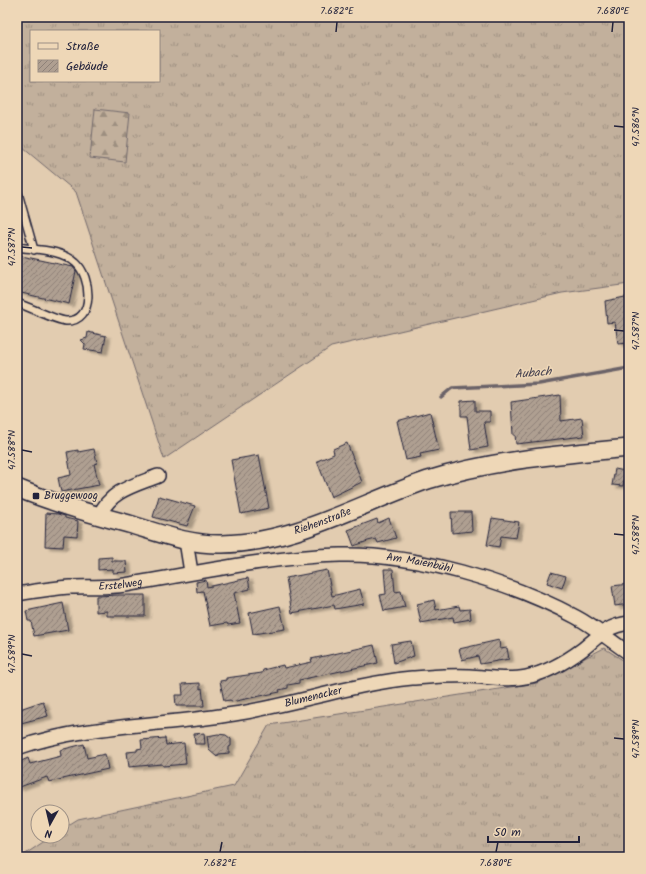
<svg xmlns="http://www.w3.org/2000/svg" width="646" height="874" viewBox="0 0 646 874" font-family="Kalam,sans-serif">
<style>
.grass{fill:url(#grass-tufts);stroke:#72696c;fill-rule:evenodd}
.forest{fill:url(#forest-firs);stroke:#72696c}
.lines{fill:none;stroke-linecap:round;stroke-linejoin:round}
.stream{stroke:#6b6267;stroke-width:3.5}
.building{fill:url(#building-hatch);stroke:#22223b;filter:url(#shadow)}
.service-casing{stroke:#22223b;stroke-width:10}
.minor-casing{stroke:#22223b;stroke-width:16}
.tertiary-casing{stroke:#22223b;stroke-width:20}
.service{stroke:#eed7b7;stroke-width:7}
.minor{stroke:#eed7b7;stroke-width:13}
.tertiary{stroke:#eed7b7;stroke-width:17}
.ticks{fill:none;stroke:#22223b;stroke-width:1.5}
.poi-dot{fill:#22223b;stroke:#eed7b7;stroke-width:1.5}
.labels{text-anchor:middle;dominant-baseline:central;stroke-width:3;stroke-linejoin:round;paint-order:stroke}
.poi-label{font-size:11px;fill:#22223b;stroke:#eed7b7;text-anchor:start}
.street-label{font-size:11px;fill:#22223b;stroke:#eed7b7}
.water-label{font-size:12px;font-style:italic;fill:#464251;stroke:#eed7b7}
.neatline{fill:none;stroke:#22223b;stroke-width:1.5}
.ticks-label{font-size:10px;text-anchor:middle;fill:#22223b}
</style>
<defs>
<pattern id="grass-tufts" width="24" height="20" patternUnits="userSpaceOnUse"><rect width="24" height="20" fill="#c2b09c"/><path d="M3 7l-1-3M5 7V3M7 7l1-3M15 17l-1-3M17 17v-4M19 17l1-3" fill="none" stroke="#9d8f80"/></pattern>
<pattern id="forest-firs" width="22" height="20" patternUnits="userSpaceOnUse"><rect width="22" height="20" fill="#c2b09c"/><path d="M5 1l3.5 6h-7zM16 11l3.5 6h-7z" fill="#9d8f80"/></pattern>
<pattern id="building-hatch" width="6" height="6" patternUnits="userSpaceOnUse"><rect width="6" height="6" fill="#af9f91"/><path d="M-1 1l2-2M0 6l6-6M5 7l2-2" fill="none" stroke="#8e8178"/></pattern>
<filter id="shadow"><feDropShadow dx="4.5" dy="2.5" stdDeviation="1" flood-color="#0004"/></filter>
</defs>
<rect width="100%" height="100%" fill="#e2ccb0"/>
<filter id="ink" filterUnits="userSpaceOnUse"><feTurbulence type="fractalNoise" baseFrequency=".025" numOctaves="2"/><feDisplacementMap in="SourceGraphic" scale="8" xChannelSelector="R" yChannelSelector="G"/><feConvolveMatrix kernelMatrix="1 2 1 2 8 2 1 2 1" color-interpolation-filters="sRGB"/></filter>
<g filter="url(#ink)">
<path class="grass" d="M 17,17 L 629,17 L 629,284 L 562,293 L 331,347 L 164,459 L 76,192 L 17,143 ZM 31,31 L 159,31 L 159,81 L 31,81 Z
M 604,648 L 629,664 L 629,857 L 21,857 L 52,836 L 62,836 L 62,829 L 78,819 L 234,786 L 269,725 L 537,683 Z"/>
<path class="forest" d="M 95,109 L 130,113 L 125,162 L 90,158 Z"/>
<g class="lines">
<path class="stream" d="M 441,397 L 452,388 L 539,384 L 629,368"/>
</g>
<path class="building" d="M 17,255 L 73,267 L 76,271 L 69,304 L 17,292 Z
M 625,297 L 625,299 L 629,299 L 629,343 L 618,344 L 615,322 L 607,323 L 605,301 Z
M 88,332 L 106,336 L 103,352 L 84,349 L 85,344 L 81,340 L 87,338 Z
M 560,395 L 561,421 L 582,418 L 584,436 L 516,444 L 515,435 L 513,435 L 511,402 Z
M 475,400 L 475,411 L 490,411 L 490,422 L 484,422 L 488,447 L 471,450 L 467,416 L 461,416 L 461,401 Z
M 430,412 L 439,450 L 420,454 L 421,457 L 406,460 L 397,421 Z
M 347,443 L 362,482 L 331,497 L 317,461 L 334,454 L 333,449 Z
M 94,449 L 97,463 L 94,464 L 99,485 L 61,492 L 58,478 L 71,475 L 67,452 L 78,450 L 78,452 Z
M 259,455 L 269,508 L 241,514 L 231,460 Z
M 615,469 L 625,471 L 623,486 L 612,485 Z
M 159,496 L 195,506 L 187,526 L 153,517 Z
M 451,512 L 471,512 L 472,531 L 452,533 Z
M 46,513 L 58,514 L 65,516 L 65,518 L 78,521 L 77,536 L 64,535 L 63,547 L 45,546 Z
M 389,518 L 396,538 L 378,543 L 376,539 L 368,541 L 354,546 L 348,530 L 377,519 L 378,523 Z
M 492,518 L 519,522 L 516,538 L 501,536 L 499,547 L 487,545 Z
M 112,557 L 112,561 L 126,561 L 127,572 L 113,573 L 113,569 L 98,570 L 98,558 Z
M 384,569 L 393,569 L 395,592 L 401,591 L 405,607 L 384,611 L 380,595 L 386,594 Z
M 327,570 L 332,596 L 360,589 L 364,604 L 335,609 L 334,605 L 292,613 L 286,578 Z
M 551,572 L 566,576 L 562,588 L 547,583 Z
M 248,578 L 250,589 L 234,593 L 240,623 L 228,625 L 227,623 L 210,626 L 203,591 L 197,592 L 196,582 L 206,580 L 207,587 Z
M 629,584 L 629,604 L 615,606 L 612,586 Z
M 119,595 L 145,595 L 145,616 L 107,616 L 107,611 L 96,612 L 96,596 Z
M 434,600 L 436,610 L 459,606 L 460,610 L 470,609 L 471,619 L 454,622 L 453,617 L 421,623 L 417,604 Z
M 63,603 L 68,630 L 34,636 L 31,621 L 28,621 L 26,611 Z
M 280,606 L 285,629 L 253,634 L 249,613 Z
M 499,640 L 500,649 L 507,648 L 509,659 L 480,664 L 478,656 L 462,660 L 459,649 Z
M 411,641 L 414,656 L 394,663 L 391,644 Z
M 374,645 L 378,663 L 299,680 L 299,683 L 288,685 L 288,688 L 279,690 L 280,692 L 231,702 L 230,700 L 224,701 L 220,681 L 226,680 L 226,678 L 262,673 L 263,670 L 283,665 L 284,668 L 312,662 L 311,659 Z
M 200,683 L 200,689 L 202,688 L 204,706 L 176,706 L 175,695 L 183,695 L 182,684 Z
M 43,701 L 48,716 L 17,724 L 17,710 Z
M 204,733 L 205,744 L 195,744 L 194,734 Z
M 218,734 L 226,735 L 231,739 L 231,746 L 229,747 L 229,753 L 219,754 L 217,757 L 209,750 L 207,736 Z
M 165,738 L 166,745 L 184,743 L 186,764 L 163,766 L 162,764 L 129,767 L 127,752 L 137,751 L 137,749 L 142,748 L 141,740 Z
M 84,744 L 87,758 L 105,754 L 108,769 L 49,782 L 47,777 L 17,788 L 17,763 L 28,758 L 30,764 L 61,756 L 60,750 Z"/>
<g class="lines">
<g class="service-casing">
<path id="service" d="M 18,193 L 34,250
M 17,247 C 36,250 61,249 76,263 C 91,276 96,322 66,321 C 54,320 30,307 17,303"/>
</g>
<g class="minor-casing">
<g id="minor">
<path d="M 99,516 C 111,490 133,486 158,476"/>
<path d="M 186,541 L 191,572"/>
<path id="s1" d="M 17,594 C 35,591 53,588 71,587 C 89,586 107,588 125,585 C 197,573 268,557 340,555 C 414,553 512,582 576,617 C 595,627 612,642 629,653"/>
<path id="s2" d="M 17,748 C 87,724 161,726 234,714 C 294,705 351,684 412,678 C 430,677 450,675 469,676 C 488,677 507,681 526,677 C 546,673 567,661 583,649 C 600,635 607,626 629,623"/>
</g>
</g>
<g class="tertiary-casing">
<g id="tertiary">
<path id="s3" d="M 17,488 C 53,503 91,514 129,524 C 159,533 190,545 222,544 C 296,543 360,503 428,480 C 493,460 562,454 629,448"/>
</g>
</g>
<use href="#service" class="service"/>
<use href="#minor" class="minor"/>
<use href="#tertiary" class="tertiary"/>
</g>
</g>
<path class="ticks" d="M 336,32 L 337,22M 612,32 L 613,22M 614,126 L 624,127M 22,247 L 32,248M 614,330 L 624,331M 22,450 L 32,452M 614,534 L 624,535M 22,654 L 32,656M 614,738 L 624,739M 220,852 L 222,842M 496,852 L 498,842"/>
<rect class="poi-dot" x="32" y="492" width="8" height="8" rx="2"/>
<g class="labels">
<g class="poi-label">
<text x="44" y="496">Bruggewoog</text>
</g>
<g class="street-label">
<text stroke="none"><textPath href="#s3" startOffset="317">Riehenstraße</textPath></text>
<text stroke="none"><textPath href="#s1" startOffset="406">Am Maienbühl</textPath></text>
<text stroke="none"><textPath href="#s1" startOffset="104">Erstelweg</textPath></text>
<text stroke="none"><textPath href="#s2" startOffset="301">Blumenacker</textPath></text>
</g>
<g class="water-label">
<text transform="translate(533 373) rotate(-5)">Aubach</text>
</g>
</g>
<rect width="646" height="874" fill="none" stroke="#eed7b7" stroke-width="44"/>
<rect x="30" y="30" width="130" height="52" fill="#eed7b7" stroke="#9c8f85"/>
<rect x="38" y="43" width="20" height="6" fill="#eed7b7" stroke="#9c8f85"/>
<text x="66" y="50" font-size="12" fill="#22223b">Straße</text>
<rect x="38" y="60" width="20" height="12" fill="url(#building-hatch)" stroke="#9c8f85"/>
<text x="66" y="70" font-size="12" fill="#22223b">Gebäude</text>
<g transform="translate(50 824) rotate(188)"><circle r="19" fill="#eed7b7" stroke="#9c8f85"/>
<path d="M0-3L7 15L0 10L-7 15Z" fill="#22223b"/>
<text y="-6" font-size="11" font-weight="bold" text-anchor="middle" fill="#22223b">N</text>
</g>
<path d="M488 836v6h91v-6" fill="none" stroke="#22223b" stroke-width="2"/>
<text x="494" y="836" font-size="12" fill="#22223b" stroke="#eed7b7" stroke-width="3" paint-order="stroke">50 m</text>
<rect x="22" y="22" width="602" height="830" class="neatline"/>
<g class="ticks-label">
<text x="337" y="14">7.682°E</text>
<text x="613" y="14">7.680°E</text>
<text transform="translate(635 127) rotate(-90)" y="4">47.586°N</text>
<text transform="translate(11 247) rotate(-90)" y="4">47.587°N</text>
<text transform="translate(635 331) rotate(-90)" y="4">47.587°N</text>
<text transform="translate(11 450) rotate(-90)" y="4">47.588°N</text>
<text transform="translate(635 535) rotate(-90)" y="4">47.588°N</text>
<text transform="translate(11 654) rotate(-90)" y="4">47.589°N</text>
<text transform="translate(635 739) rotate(-90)" y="4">47.589°N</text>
<text x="220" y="866">7.682°E</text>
<text x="496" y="866">7.680°E</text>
</g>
</svg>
